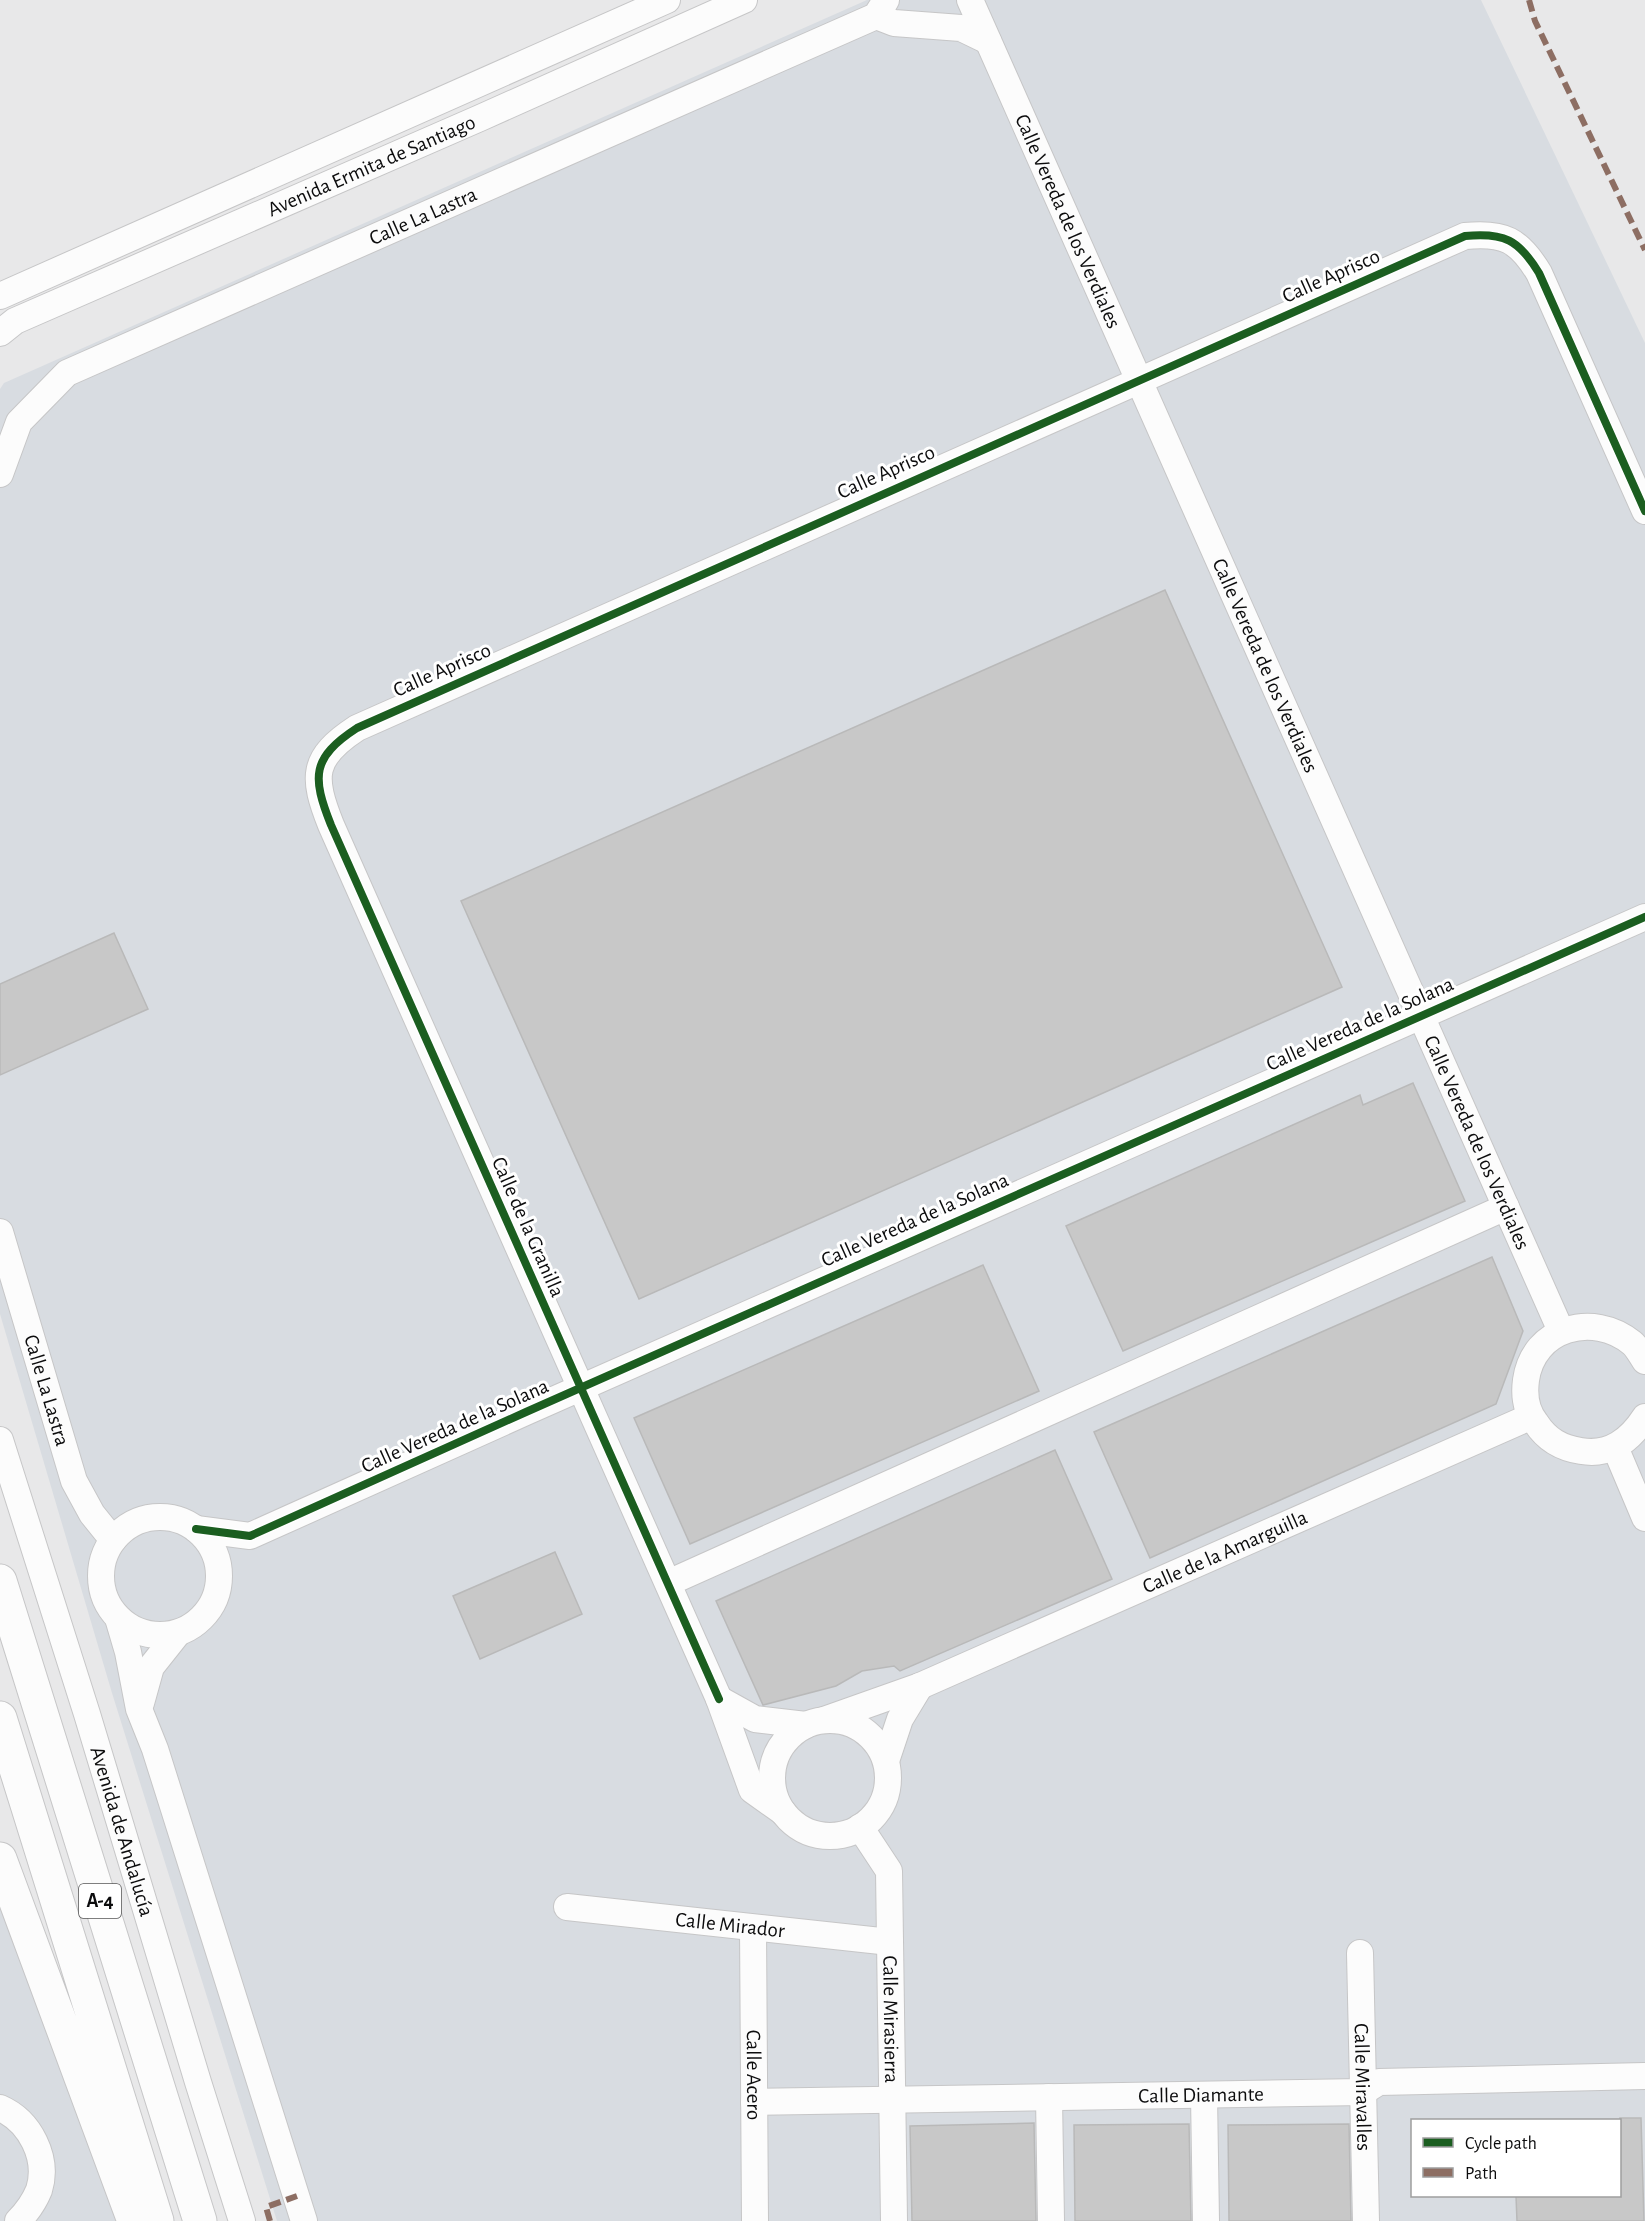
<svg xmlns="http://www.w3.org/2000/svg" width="1645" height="2221" viewBox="0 0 1645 2221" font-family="'Alegreya Sans',sans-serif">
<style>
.built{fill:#d8dce1;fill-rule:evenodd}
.building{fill:#c8c8c8;stroke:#b9b9b9;stroke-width:1.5}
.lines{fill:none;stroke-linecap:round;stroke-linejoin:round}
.minor-casing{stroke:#c6c6c7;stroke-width:28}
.highway-casing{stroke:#c6c6c7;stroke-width:35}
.minor{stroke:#fcfcfc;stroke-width:26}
.highway{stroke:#fcfcfc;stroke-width:33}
.quiet{stroke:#8d6e63;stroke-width:6;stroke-dasharray:12 6;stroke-linecap:butt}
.cycleway-casing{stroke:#fff;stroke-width:11}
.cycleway{stroke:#1b5e20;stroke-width:8}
.labels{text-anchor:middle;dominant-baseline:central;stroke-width:6;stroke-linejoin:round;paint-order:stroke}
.shield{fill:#fff;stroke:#555556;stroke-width:1.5}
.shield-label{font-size:20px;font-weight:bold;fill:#0c0c0d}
.street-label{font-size:21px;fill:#0c0c0d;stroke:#fff}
</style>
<rect width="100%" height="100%" fill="#e8e8e9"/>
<path class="built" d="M 867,0 L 1481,0 L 1645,343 L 1645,2221 L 277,2221 L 112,1693 L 0,1314 L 0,389 L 4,383 ZM 1412,2120 L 1620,2120 L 1620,2196 L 1412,2196 Z
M 0,1861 L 128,2221 L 0,2221 Z"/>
<path class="building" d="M 1165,590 L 1342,987 L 639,1299 L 461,901 Z
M 114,933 L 148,1009 L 0,1075 L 0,984 Z
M 1413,1083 L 1465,1201 L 1123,1351 L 1066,1226 L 1360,1095 L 1363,1105 Z
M 1492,1257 L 1523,1331 L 1496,1404 L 1150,1558 L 1094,1432 Z
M 983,1265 L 1039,1391 L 690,1544 L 634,1418 Z
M 1055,1450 L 1112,1579 L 900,1671 L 894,1666 L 862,1671 L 836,1686 L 763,1705 L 716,1601 Z
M 555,1552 L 582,1614 L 480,1659 L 453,1596 Z
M 1620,2118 L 1641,2118 L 1644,2221 L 1517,2221 L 1516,2196 L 1620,2196 Z
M 1034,2123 L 1036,2221 L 912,2221 L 910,2126 Z
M 1189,2124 L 1191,2221 L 1075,2221 L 1074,2125 Z
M 1349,2124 L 1351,2221 L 1229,2221 L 1228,2125 Z"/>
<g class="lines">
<g class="minor-casing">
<g id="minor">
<path id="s1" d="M 970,0 L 1561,1331"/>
<path d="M 876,16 L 894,23 L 961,28 L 988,41"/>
<path d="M 0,296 L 667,0"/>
<path id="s2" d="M 0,333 L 15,321 L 480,118 L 744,0"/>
<path id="s3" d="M 0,474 L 19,422 L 67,373 L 876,16 L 886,0"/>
<path id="s4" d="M 0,1232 L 74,1481 L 92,1514 L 113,1540"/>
<path d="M 1645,1361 C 1641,1355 1637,1347 1632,1343 C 1593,1311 1533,1328 1526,1380 C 1524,1395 1526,1411 1536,1423 C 1547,1440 1561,1448 1581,1451 C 1610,1456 1630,1440 1645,1417"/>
<path id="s5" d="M 0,1440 L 87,1714 L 198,2082 L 242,2221"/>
<path d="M 1615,1447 L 1645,1518"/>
<circle cx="160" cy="1576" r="59"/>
<path d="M 196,1529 L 250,1536 L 526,1412 L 1645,917"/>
<path d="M 668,1583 L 1506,1207"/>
<path d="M 118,1618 L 128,1652 L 139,1709 L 155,1749 L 304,2221"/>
<path d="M 719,1699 L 331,825 C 312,777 311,758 357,728 L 1465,236 C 1504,232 1519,240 1539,273 L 1645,511"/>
<path d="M 141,1703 L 151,1667 L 178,1633"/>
<path id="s6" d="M 824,1720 L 920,1686 L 1530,1417"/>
<circle cx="830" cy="1778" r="58"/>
<path d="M 886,1761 L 900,1719 L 920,1686"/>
<path d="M 783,1812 L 752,1790 L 719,1699 L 755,1719 L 806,1725"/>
<path id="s7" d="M 860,1827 L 889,1871 L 894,2221"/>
<path id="s8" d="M 567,1907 L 890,1942"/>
<path id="s9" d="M 753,1928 L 755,2221"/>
<path id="s10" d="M 1360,1953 L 1366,2221"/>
<path d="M 1204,2095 L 1206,2221"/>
<path d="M 1049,2097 L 1051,2221"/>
<path id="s11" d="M 754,2102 L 1363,2092 L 1379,2082 L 1645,2076"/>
<path d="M 0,2108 C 30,2121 49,2158 39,2190 C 34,2202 27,2212 18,2221"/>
</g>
</g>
<g class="highway-casing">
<path id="highway" d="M 0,1581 L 200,2221
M 0,1718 L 157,2221
M 0,1859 L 134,2221"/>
</g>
<use href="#minor" class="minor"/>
<use href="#highway" class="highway"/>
<path class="quiet" d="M 1529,0 L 1535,21 L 1645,250
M 270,2221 L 266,2207 L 297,2196"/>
<g class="cycleway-casing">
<path id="cycleway" d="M 196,1529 L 250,1536 L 526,1412 L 1645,917
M 719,1699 L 331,825 C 312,777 311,758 357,728 L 1465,236 C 1504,232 1519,240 1539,273 L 1645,511"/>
</g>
<use href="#cycleway" class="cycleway"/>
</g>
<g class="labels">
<rect class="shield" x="79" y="1884" width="42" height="34" rx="4.5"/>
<g class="shield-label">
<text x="100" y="1901">A-4</text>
</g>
<g class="street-label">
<text stroke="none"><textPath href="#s2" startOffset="408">Avenida Ermita de Santiago</textPath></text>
<text stroke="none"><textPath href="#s3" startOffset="513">Calle La Lastra</textPath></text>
<text stroke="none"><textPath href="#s1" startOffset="242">Calle Vereda de los Verdiales</textPath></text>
<text transform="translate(1331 276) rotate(-24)">Calle Aprisco</text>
<text transform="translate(886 472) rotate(-24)">Calle Aprisco</text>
<text stroke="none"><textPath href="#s1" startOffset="728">Calle Vereda de los Verdiales</textPath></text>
<text transform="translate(442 670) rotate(-24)">Calle Aprisco</text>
<text transform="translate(1360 1024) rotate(-24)">Calle Vereda de la Solana</text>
<text stroke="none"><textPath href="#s1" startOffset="1250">Calle Vereda de los Verdiales</textPath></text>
<text transform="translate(915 1220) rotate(-24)">Calle Vereda de la Solana</text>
<text transform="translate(528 1227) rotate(66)">Calle de la Granilla</text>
<text stroke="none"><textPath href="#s4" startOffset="165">Calle La Lastra</textPath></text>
<text transform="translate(455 1426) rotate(-24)">Calle Vereda de la Solana</text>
<text stroke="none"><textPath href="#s6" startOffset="435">Calle de la Amarguilla</textPath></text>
<text stroke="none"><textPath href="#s5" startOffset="410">Avenida de Andalucía</textPath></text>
<text stroke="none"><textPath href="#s8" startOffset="164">Calle Mirador</textPath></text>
<text stroke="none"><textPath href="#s7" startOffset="201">Calle Mirasierra</textPath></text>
<text stroke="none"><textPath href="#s9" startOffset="147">Calle Acero</textPath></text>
<text stroke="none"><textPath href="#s10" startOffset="134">Calle Miravalles</textPath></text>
<text stroke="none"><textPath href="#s11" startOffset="447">Calle Diamante</textPath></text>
</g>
</g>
<rect x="1411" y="2119" width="210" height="78" fill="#ffffff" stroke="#9e9e9e" stroke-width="1.5"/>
<rect x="1423" y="2138" width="30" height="9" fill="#1b5e20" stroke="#9e9e9e" stroke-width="1.5"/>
<text x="1465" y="2149" font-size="18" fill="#0c0c0d">Cycle path</text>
<rect x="1423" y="2168" width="30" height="9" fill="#8d6e63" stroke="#9e9e9e" stroke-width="1.5"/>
<text x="1465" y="2179" font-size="18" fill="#0c0c0d">Path</text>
</svg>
